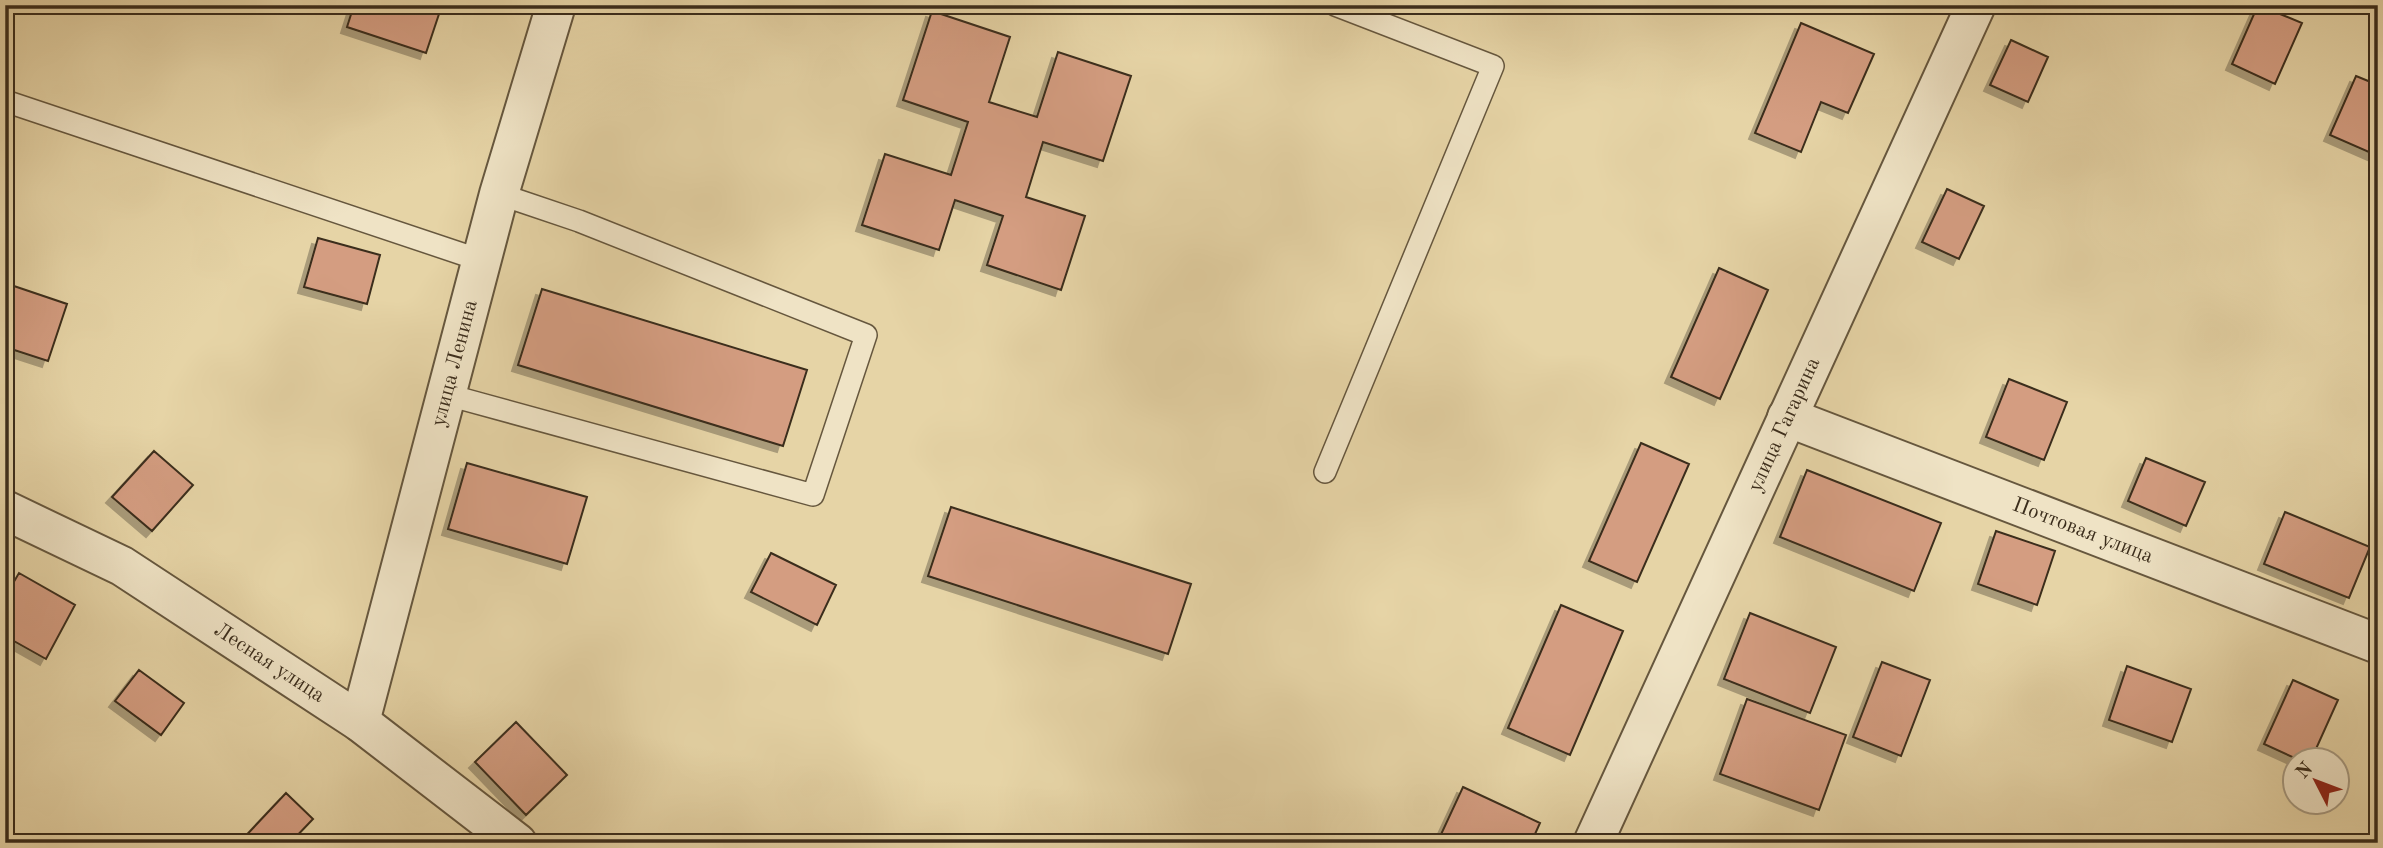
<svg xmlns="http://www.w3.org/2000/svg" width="2383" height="848" viewBox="0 0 2383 848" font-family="'Old Standard TT',serif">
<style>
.building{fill:#d49d81;stroke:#3b2d1c;stroke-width:2;filter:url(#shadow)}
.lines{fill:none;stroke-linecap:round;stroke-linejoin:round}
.service-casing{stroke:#66573e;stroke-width:24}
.minor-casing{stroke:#66573e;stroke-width:42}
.tertiary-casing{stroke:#66573e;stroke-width:42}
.service{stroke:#efe3c5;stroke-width:21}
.minor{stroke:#efe3c5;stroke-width:38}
.tertiary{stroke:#efe3c5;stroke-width:38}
.labels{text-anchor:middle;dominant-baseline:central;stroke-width:5;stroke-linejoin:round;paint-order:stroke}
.street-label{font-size:21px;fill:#3b2d1c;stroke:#efe3c5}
</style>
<defs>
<filter id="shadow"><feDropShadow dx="-6" dy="6" stdDeviation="0" flood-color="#0004"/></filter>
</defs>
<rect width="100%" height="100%" fill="#e6d4a6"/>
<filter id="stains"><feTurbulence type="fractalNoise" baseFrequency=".00286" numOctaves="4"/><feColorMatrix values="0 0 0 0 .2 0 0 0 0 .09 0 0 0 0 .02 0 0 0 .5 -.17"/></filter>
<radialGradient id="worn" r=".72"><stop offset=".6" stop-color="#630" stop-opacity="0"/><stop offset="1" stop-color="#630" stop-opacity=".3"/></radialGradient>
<path class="building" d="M 354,5 L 442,5 L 426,53 L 347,27 Z
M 2258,5 L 2302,23 L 2275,84 L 2232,64 Z
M 932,11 L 1010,37 L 989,102 L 1037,117 L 1058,52 L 1131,76 L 1103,161 L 1043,142 L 1026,197 L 1085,216 L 1061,290 L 987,265 L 1003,216 L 955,200 L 939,250 L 862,225 L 885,154 L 951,175 L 968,122 L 903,100 Z
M 1801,23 L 1874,54 L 1848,113 L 1821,102 L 1801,152 L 1755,133 Z
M 2011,40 L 2048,57 L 2028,102 L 1990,85 Z
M 2356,76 L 2378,85 L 2378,156 L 2330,135 Z
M 1947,189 L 1984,206 L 1959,259 L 1922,242 Z
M 318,238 L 380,255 L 367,304 L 304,287 Z
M 1719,268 L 1768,290 L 1720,399 L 1671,377 Z
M 5,283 L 67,304 L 48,361 L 5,347 Z
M 542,289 L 807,370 L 783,446 L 518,365 Z
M 2009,379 L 2067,402 L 2044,460 L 1986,437 Z
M 1641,443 L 1689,464 L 1637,582 L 1589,561 Z
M 154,451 L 193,485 L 152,531 L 112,497 Z
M 2146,458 L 2205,482 L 2186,526 L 2128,501 Z
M 467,463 L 587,497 L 567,564 L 448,529 Z
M 1807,470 L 1941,523 L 1914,591 L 1780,537 Z
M 951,507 L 1191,584 L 1168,654 L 928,576 Z
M 2285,512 L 2370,547 L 2349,598 L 2264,564 Z
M 1996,531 L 2055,551 L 2037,605 L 1978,584 Z
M 771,553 L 836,585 L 817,625 L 751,592 Z
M 19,573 L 75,605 L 46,659 L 5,636 L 5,597 Z
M 1561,605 L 1623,631 L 1570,755 L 1508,728 Z
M 1750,613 L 1836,647 L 1810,713 L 1724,679 Z
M 1882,662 L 1930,680 L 1901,756 L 1853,737 Z
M 2127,666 L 2191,689 L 2172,742 L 2109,720 Z
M 139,670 L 184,703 L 161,735 L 115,701 Z
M 2293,680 L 2338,700 L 2311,760 L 2299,760 L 2264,744 Z
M 1747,699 L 1846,735 L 1819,810 L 1720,774 Z
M 516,722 L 567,775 L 526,815 L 475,762 Z
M 1463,787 L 1540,823 L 1531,843 L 1437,843 Z
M 286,793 L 313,819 L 290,843 L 239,843 Z"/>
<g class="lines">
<g class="service-casing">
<path id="service" d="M 5,101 L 483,261
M 448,395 L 813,495 L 866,335 L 579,221 L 499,194
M 1325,472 L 1493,66 L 1335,5"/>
</g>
<g class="minor-casing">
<g id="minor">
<path id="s1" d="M 1787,417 L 2378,644"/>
<path id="s2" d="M 360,722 L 499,194 L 556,5"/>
</g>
</g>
<g class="tertiary-casing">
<g id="tertiary">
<path id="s3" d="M 5,510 L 122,566 L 360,722 L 517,843"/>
<path id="s4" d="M 1593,843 L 1976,5"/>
</g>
</g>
<use href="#service" class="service"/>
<use href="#minor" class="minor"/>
<use href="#tertiary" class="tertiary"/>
</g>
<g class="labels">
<g class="street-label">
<text stroke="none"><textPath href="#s2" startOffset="371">улица Ленина</textPath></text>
<text stroke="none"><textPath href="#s4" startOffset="460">улица Гагарина</textPath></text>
<text stroke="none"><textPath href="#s1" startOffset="317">Почтовая улица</textPath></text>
<text stroke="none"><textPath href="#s3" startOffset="306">Лесная улица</textPath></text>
</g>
</g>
<rect width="2383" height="848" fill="none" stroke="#e6d4a6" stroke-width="28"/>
<rect x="7" y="7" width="2369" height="834" fill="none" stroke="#3b2d1c" stroke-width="3.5"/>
<rect x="14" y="14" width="2355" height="820" fill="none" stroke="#3b2d1c" stroke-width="2"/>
<g transform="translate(2316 781) rotate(312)"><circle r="33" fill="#efe3c5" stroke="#a79a81" stroke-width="2"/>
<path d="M0-5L12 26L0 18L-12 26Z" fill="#8f2418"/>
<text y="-10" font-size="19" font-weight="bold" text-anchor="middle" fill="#3b2d1c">N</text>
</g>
<rect width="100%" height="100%" filter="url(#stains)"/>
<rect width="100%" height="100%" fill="url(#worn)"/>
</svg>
